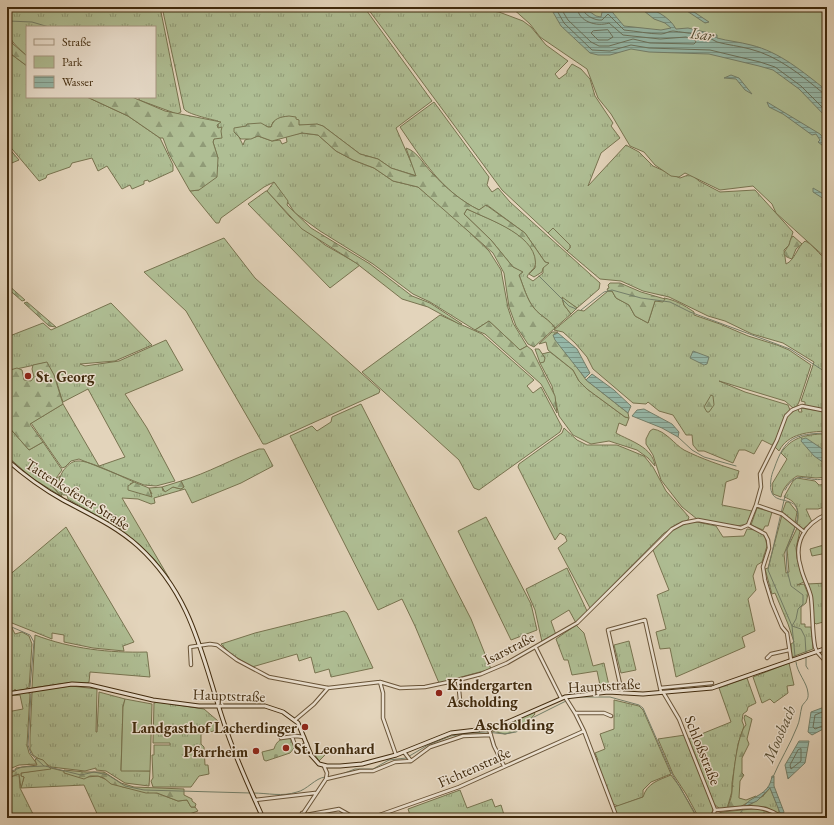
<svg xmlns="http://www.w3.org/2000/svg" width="834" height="825" viewBox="0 0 834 825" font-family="'EB Garamond',serif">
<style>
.grass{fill:url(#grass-tufts);stroke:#787450}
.forest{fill:url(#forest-firs);stroke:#787450}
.cemetery{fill:url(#cemetery-stones);stroke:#787450}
.park{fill:#afbe94;stroke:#787450}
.water{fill:url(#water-rules);stroke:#74806b}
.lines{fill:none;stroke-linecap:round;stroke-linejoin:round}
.shore{stroke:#6b725c;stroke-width:1}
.stream{stroke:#74806b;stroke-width:1}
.street-casing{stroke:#695438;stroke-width:4.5}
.secondary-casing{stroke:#402a0d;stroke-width:5}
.street{stroke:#ede3d3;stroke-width:2.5}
.secondary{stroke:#ede3d3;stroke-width:3}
.poi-dot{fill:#8f2418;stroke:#ede3d3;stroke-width:1.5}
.labels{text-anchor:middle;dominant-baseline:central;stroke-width:3;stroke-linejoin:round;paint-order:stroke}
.poi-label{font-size:15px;font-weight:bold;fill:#402a0d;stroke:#ede3d3;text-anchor:start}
.street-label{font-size:15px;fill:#402a0d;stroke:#ede3d3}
.water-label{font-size:16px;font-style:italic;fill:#564e34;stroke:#ede3d3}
.quarter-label{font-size:17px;font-weight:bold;fill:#402a0d;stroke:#ede3d3}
</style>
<defs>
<pattern id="grass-tufts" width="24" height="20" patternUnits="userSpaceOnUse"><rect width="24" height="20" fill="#afbe94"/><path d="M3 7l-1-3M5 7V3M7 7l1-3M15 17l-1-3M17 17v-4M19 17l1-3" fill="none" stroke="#909b77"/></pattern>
<pattern id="forest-firs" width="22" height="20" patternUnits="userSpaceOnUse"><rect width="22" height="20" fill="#afbe94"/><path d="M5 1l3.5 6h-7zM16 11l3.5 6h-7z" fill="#909b77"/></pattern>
<pattern id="cemetery-stones" width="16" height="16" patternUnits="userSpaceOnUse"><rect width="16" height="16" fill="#afbe94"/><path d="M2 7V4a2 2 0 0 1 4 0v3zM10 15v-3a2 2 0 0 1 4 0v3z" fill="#909b77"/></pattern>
<pattern id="water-rules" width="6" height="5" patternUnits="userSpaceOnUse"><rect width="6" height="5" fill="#96b9aa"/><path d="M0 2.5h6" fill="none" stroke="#7c9789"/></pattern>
</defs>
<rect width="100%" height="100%" fill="#e3d4bb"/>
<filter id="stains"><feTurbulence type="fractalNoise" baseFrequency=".005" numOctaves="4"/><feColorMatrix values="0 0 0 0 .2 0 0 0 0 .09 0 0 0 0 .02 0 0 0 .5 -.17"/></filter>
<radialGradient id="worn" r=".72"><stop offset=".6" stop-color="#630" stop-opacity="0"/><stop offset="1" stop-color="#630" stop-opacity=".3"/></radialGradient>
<path class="grass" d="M 7,7 L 160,7 L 181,112 L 177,114 L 139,100 L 139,97 L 155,97 L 155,27 L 27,27 L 27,56 C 17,47 0,33 10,18 L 7,13 Z
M 162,7 L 364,7 L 432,101 L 396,128 L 417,176 L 391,168 L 378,159 L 360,154 L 323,126 L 299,125 C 293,113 283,116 273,122 L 271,127 L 237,128 L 238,135 L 243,145 L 245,140 L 258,136 L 272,141 L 280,140 L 282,144 L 287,142 L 286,136 L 302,133 L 318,135 L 336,151 L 353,160 L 374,168 L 393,181 L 418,187 L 442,206 L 489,251 L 501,270 L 508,308 L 513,323 L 527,346 L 520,350 L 489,321 L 475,330 L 430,302 L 413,294 L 373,264 L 320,231 L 295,213 L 274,182 L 264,187 L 221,218 L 219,223 L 216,223 L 190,191 L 199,190 L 218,158 L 213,142 L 218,128 L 218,121 C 210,119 187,114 184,109 Z
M 369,7 L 468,7 L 499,12 L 523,21 L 531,27 L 546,45 L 568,61 L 555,74 L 559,79 L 567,73 L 567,71 L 572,64 L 581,69 L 590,79 L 595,96 L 613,123 L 611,126 L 620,138 L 601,153 L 588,186 L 626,145 L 639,152 L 653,166 L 680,178 L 691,174 L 699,181 L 720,192 L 755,190 L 793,232 L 789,245 L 784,250 L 786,264 C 795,260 797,247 805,241 C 813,244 819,255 827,260 L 827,411 L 805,406 L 805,402 L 801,401 L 814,362 L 783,343 L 752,334 L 725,321 L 708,316 L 669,297 L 643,291 L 621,281 L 600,279 L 567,251 L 570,248 L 570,245 L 553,228 L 548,233 L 502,190 L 386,33 L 368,9 Z
M 7,51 L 27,66 L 27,97 L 87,97 L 128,116 L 160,138 L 173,165 L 173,171 L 149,182 L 148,180 L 144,181 L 144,184 L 132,189 L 130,185 L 122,189 L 107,166 L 98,171 L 92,158 L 72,163 L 70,167 L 47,175 L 46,178 L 39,181 L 7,143 Z
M 434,102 L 489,177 L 487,185 L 492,192 L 498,188 L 510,202 L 600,283 L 599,289 L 577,308 L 562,298 L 564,305 L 571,314 L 555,328 C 549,319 540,316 534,308 C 527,300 523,285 519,275 L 522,272 L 513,267 L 491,240 L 464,214 L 467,209 C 487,219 536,234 536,262 C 536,269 529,271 527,277 L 533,281 L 543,273 L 543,268 L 548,263 L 545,262 L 525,233 L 487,205 L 479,210 C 442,192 422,159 400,127 Z
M 7,146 L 19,160 L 7,165 Z
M 266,191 L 267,191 L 290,217 L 325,245 L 360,265 L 330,288 L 248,204 Z
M 224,238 L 255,278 L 380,390 L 379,393 L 266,444 L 263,444 L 186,311 L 144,272 Z
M 608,291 L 612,291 L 616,298 L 629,305 L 635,316 L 648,323 L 655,301 L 665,299 L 664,298 C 675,300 684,305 694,312 L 694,315 L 720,324 L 748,336 L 777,345 L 789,350 L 811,365 L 799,402 L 797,406 L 793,408 L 785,401 L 719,381 L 745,392 L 788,405 L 790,410 L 783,420 L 774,446 L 762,440 L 754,454 L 745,450 L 739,450 L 733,463 L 704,451 L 698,451 L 693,445 L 692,435 L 686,435 L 673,415 L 659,411 L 648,402 L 646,404 L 633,403 L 593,369 L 587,357 L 575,343 L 563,332 L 554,330 L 578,310 L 584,311 Z
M 111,303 L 152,345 L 115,361 L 80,364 L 85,366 L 119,361 L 166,340 L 183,370 L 125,394 L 147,428 L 175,481 L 156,486 L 144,485 L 79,459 L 71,461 L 65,467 L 62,468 L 31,423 L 63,404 L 99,466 L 125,457 L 88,389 L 63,402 C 58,390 56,370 44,363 L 7,371 L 7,337 L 43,323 L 51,330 Z
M 440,315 L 482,334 L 534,380 L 527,386 L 533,393 L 541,387 L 562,427 L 560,432 L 479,490 L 474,488 L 459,460 L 362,372 Z
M 550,352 L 573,370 L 579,381 L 587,389 L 625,417 L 629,418 L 626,426 L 619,423 L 616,433 C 630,441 653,447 655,466 L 648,458 L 637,450 L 609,441 L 591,444 L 573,435 L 559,416 L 552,386 L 540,363 L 545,358 L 542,354 Z
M 361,404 L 471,619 L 491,669 L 439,683 L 415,626 L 402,599 L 378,610 L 290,436 L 312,426 L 317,431 L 331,422 L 332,417 Z
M 801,408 L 827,412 L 827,431 C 809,432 788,433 779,451 L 775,447 L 786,417 L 796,409 L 798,409 L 799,412 L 802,412 Z
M 7,425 L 29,450 L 43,442 L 62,470 L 54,481 L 49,483 L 61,496 L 32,478 L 7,456 Z
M 564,428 L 577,440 L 587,445 L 617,445 L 644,456 L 653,467 L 666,491 L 689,517 L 688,520 L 664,533 L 590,608 L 558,548 L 567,541 L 565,536 L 560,533 L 555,540 L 518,467 L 519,464 L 562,433 Z
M 653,429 C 666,431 674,444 684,450 C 702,459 720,465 739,471 L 737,478 L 726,482 L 722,505 L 752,511 L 747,524 L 737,526 L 697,519 L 682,507 L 661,480 L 653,455 L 646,444 L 646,439 L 650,431 Z
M 821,434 L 827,435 L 827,477 L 816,478 L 797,476 C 790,480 782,489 781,497 L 773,494 L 772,484 L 787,459 L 781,453 C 791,438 804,435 821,434 Z
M 259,449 L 264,449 L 273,466 L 241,483 L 192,503 L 185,489 L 154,498 L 155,503 L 151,504 L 138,499 L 122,498 L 169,578 L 153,558 L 122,530 L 68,499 L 67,495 L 63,495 C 58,487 58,479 63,471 C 67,466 71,461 78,461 C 89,460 122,477 134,482 L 130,484 L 152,494 L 149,488 L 162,487 L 163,491 L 173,487 L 181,489 L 184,487 L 181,481 C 208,473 232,459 259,449 Z
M 797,478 L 815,481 L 819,485 L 827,484 L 827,506 L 818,509 L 806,509 L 812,522 L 803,529 L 797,524 C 800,511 797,501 784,497 L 793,481 Z
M 786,502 L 789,502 L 797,512 L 795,523 L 782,513 Z
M 757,508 L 772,512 L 768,526 L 765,526 L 763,530 L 751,525 Z
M 782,515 L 795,527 L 784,554 L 786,573 L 789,572 L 787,549 L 797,528 L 800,531 L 796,548 L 797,558 L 804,582 L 797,585 L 804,584 L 808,594 L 806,603 L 801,607 L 801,624 L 805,624 L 805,627 L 811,627 L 813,649 L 792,657 L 791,644 L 794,642 L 788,624 L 775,593 L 772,594 L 765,569 L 768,568 Z
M 486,517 L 531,604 L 537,630 L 511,640 L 458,531 Z
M 689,522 L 697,522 L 716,526 L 723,537 L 744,536 L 747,529 L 756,530 L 765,536 L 767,546 L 762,562 L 757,565 L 753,576 L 756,590 L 748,599 L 755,631 L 742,637 L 745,647 L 676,677 L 670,648 L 660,649 L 656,632 L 666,629 L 657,595 L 669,590 L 653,550 L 672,529 Z
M 66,527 L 134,642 L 123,646 L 124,651 L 93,648 L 64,642 L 64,635 L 52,633 L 52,639 L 7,621 L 7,577 Z
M 827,544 L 827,553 L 812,556 L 810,549 Z
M 567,568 L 587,611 L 576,623 L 569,610 L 551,621 L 556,635 L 542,642 L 535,610 L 526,589 Z
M 827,583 L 827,621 L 816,624 L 814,622 L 811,598 L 807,584 Z
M 344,611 L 347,613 L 373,668 L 331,677 L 329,669 L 315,673 L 311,657 L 299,661 L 297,654 L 252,667 L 231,654 L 221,644 L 255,633 Z
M 576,625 L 584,633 L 593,666 L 604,663 L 610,690 L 601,690 L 597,671 L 572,675 L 568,660 L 564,660 L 556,639 Z
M 7,626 L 12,628 L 15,634 L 22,632 L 29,636 L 32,644 L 29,689 L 27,687 L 27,689 L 16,691 L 15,689 L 14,691 L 7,693 Z
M 35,635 C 72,649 109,653 147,652 L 150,677 L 90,672 L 89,682 L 87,683 L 67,683 L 32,688 Z
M 629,641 L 636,670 L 621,673 L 614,645 Z
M 789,663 L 794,685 L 787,686 L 788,693 L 774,703 L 770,699 L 762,703 L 753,677 Z
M 747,678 L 756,703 L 748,707 L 747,711 L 743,714 L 742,721 L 744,726 L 738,744 L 732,783 L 732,791 L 727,809 L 720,809 L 714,804 L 689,739 L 731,722 L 719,688 Z
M 71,686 L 97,689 L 96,732 L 97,732 L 99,692 L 125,699 L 123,707 L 121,770 L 150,771 L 149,786 L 125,783 L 106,771 L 96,770 L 96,768 L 85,771 L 51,767 L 33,755 L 30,749 L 30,737 L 32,693 L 33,691 Z
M 27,692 L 30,694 L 27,745 L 29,753 L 37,764 L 19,765 L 7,770 L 7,712 L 23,709 L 20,695 L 7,696 Z
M 614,700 L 639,706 L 643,710 L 671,774 L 651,782 L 643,790 L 643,797 L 618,806 L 613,804 L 596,761 L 598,760 L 595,753 L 605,749 L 600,734 L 614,729 Z
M 158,702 L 204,709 L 218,721 L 218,730 L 201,734 L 201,744 L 204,747 L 205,765 L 208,765 L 209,774 L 199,776 L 191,787 L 153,787 L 151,781 L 153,778 L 152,755 L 154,755 L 154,745 L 170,745 L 170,743 L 153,743 L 154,703 Z
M 533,711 L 535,714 L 524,726 L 513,732 L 505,734 L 492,731 Z
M 685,735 L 713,808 L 711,818 L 699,818 L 686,794 L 673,774 L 658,739 Z
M 323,751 L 325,755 L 319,761 L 315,755 Z
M 51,768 L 87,777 L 98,776 L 123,787 L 157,793 L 178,801 L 187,800 L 191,807 L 195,807 L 198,811 L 178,818 L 99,818 L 84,785 L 21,788 L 24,777 L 21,776 L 21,773 Z
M 19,774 L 20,788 L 35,818 L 13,818 L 7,809 L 7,778 Z
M 770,788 L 779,809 L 779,814 L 766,807 L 746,807 L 763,796 Z
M 460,790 L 467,808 L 492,799 L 495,807 L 501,805 L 505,818 L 411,818 L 408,809 Z"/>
<path class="forest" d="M 7,35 L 13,44 L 27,56 L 27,66 L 7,51 Z
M 87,97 L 132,97 L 165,111 L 221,122 L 217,125 L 218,128 L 222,127 L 221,131 L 222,138 L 214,139 L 213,142 L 218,158 L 217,177 L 199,190 L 190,191 L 169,154 L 163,138 L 160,138 L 128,116 Z
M 289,116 L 296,117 L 296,119 L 299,120 L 299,125 L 317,124 L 323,126 L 360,154 L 378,159 L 391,168 L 416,176 L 406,148 C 417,151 424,165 432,173 C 446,188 461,201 479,210 L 486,205 L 525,233 L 545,262 L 549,263 L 543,268 L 542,272 L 534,277 L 529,274 L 535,268 C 541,236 489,220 467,209 L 464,214 L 491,240 L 513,267 L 523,272 L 519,275 C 523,285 527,300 534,308 C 540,316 549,319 555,328 L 534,347 L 528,344 L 516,326 L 509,307 L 504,273 L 493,253 L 418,187 L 393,181 L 374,168 L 353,160 L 336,151 L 318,135 L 302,133 L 272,141 L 258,136 L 251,139 L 241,139 L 234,132 L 234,128 L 246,126 L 247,124 L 261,123 L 268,127 L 271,127 C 274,118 280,117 289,116 Z
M 274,182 L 288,201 L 287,205 L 311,228 L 370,264 L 412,296 L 430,303 L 462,324 L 459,324 L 428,307 L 402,299 L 356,263 L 302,229 L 267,191 Z
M 553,228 L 570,245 L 570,248 L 567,251 L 548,233 Z
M 793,236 L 802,244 L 796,249 L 792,259 C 780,255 784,253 789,245 C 790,242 790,239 793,236 Z
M 610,283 L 620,283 L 641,292 L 665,299 L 663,302 L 655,301 L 648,323 L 635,316 L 629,305 L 616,298 L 612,291 L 608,291 L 607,289 L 609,288 L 608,285 Z
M 7,284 L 25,300 L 22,301 L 7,288 Z
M 562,297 L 577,308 L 571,314 L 564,305 Z
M 27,302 L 56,327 L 49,326 L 24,303 Z
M 489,321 L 520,350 L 527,346 L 532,350 L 555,396 L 557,413 L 541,384 L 485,334 L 475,330 Z
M 552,332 L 558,332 L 554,334 L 586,380 L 628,413 L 629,418 L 625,417 L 587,389 L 579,381 L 573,370 L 548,350 L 546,342 L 539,344 Z
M 535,349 L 539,349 L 545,358 L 544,362 L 540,363 Z
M 47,362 L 54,375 L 63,404 L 30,424 L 43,442 L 29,450 L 7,425 L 7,371 L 17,368 L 22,370 L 24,380 L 31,381 L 34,377 L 32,369 L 33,365 Z
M 711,395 L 713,396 L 714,405 L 709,412 L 707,412 L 704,407 Z
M 60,476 L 59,482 L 62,497 L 50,483 Z
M 181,481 L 184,487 L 181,489 L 173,487 L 165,492 L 162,487 Z
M 134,482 L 149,488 L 152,497 L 128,490 L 128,486 Z
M 745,715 L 752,719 L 747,739 L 749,744 L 742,758 L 742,773 L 744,775 L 740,781 L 739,798 L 746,800 L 756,796 L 757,797 L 740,807 L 727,809 C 729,803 732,797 732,791 C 733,777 737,734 746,725 L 744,718 Z
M 37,758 L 43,760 L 51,769 L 21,773 L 21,776 L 24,777 L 21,788 L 19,774 L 7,778 L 7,774 L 15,771 L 16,768 L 37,765 L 35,760 Z
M 64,770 L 85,772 L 104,772 L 121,783 L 134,787 L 184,789 L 184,795 L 192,799 L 192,801 L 196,804 L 195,807 L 191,807 L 187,800 L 178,801 L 157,793 L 146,793 L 111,784 L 104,778 L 98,776 L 90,776 L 84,779 L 64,773 Z
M 762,808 L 777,815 L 778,818 L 715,818 L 717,814 L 722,812 Z"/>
<path class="cemetery" d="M 291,738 L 295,747 L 290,753 L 266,761 L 264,760 L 262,752 L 274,749 C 277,739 282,739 291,738 Z"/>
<path class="park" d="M 511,7 L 827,7 L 827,259 L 776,213 L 772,204 L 753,186 L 720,190 L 685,173 L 679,177 L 671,176 L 655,165 L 644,152 L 630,146 L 611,114 L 598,98 L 587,69 L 540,37 L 530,24 Z
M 125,699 L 152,704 L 150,771 L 121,771 L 123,707 Z
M 671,775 L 680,787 L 697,818 L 618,818 L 614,807 L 643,797 C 647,783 659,780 671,775 Z"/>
<path class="water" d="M 550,7 L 583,7 L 596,16 L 601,17 L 602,12 L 600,7 L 611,7 L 613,13 L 624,26 L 661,30 L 671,28 L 665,23 L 654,19 L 639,7 C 652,7 670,17 676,29 L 688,28 L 717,35 L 717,38 C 728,41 740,42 751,45 C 780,52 803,72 826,90 L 827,118 L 799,89 L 773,70 L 759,66 L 709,54 L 649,52 L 631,49 L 610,55 L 598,55 L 590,53 L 561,26 Z
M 681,7 L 691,7 L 691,10 L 709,22 L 705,23 Z
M 731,75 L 739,78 L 752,94 L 745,90 L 736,79 L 724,78 Z
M 767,102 L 820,134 L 827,142 L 827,149 L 818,142 L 820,140 L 816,134 L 812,135 L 783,114 L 769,107 Z
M 813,188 L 827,196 L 827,201 L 813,192 Z
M 558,333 L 577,349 L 590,373 L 585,378 L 555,340 L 553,335 Z
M 693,351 L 709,357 L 707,364 L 704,365 L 690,358 Z
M 592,374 L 614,390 L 631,406 L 628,413 L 586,380 Z
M 644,409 L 672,424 L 679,432 L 678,437 L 662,428 L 632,416 L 637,410 Z
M 806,438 L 827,452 L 827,465 L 814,456 L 801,441 L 802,439 Z
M 827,706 L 827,727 L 812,735 L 808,732 L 811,712 Z
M 799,741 L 809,741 L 805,763 L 788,779 L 785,765 Z
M 772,776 L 774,776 L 774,786 L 784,812 L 783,814 L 780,813 L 770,788 L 757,801 L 744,807 C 750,795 769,797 772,776 Z"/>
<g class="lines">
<path class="shore" d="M 555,7 L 564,23 L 592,50 L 610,51 L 631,45 L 649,48 L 710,50 L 760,62 L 775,67 L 801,86 L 827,112
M 560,7 L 568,20 L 591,42 L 599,46 L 609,46 L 633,39 L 650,43 L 694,44 L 696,42 L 695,40 L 686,37 L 660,39 L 623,35 L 609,23 C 597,27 578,22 577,7
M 582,7 C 583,15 595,21 602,20 L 608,14 L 624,30 C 636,31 649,34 661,34 C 665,34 669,31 673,31 C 687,33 704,34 717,42 C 728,45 739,46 750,49 C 778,56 801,75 823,93 L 827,94
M 608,30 L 613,37 L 608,40 L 598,40 L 591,33 L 593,31 Z
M 827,710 L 815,715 L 813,727 L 815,729 L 827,724
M 801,749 L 801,761 L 791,769 L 790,765 L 798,750 Z"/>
<path class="stream" d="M 8,21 L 32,22 L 49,27
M 539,276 L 569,306 L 576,309
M 581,310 L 604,292 L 612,290 L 641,298 L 670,302 L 690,312 L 790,349 L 827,373
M 799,436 L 802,439
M 678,437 L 692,450 L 704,457 L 736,466
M 785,490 C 798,466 808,485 827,478
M 785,496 L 768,570 L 792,626 L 801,629 L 805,637 L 806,653
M 796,524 C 805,493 777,506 772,493 C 769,487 771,475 774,469 C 785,437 794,434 827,433
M 7,625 L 30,635 L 34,642 L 30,687
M 795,656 L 792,626 L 796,619 L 798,609 L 803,604 L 803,595 L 791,586 L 787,570 L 786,551 L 795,527
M 806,658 L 806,666 L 808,669
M 31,693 L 28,745 L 31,754 L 44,766
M 580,697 L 610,697 L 639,705 L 643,708 L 672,774 L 698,818
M 7,773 L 22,767 L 45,766 L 81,775 L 94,772 L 108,775 L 125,786 L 144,790 L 250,793
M 342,774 L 355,769 L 373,769 L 389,760 L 406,758 L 428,745 L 451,736 L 469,733 L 486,732 L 505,734 L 516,732 L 526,726 L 532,718 L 566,701
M 773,777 C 780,760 790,745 797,727 C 800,721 800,713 802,706 C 805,701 809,700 808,693 C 807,682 797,673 796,662
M 253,793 C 268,793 282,797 297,792 C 307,790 315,778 325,777
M 737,818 L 743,809"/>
<g class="street-casing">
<path id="street" d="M 756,505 L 782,514 L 803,531
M 827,514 C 804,524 793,543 801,568 C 803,578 809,587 811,597 C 813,614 812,631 815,647 L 817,652 L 827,663
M 748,525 L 765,534 L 768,540 L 769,548 L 763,567 L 765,580 L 772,603 L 782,627 L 787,633 L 791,660
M 536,648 L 561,698
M 767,658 L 771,654 L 789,650
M 191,665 L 190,647 L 210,644 L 217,645 L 237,660 L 269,677 L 328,688 L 380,682 L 400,688 L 425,687 L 458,680 L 481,674 L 507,663 L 577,623 L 672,529 L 683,523 L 698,520 L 741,528 L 748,525 L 756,505 L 761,487 L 760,474 L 777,440 L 786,416 L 792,410 L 802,406 L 827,411
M 458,680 L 460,700 L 458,702 L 461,705 L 463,702 L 460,700
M 380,682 L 383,693 L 383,718 L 396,755
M 660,688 L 712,683
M 663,692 L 679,719 L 715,810 L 712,818
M 622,693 L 608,630 L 645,620 L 661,692
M 565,697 L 575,713 L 584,731 L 617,818
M 575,713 L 604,713 L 611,716
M 295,720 L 314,704 L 328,688
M 489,729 L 494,746 L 504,766
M 292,737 L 296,748 L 307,744
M 281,738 L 296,736 L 304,737
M 404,752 L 411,761
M 326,779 L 360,771 L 373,771 L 395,762 L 411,761 L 430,747 L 463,736 L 491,735
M 255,800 L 315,793
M 715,810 C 741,809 761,801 782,818
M 302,813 L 306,815 L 339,809 L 355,818
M 300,818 L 326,779 L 327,773 L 324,766
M 371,818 L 459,787 L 584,731"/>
</g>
<g class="secondary-casing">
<path id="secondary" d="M 7,460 C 24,475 43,489 63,500 C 89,514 116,526 138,546 C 195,598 202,660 226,729 C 236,759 250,789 263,818
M 7,694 L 72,684 L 90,685 L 153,700 L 199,706 L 265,706 L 283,712 L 298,723 L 311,755 L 319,764 L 327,766 L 340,766 L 362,764 L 396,755 L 451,733 L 494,728 L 565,697 L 608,692 L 643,694 L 712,688 L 827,648"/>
</g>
<use href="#street" class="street"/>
<use href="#secondary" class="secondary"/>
</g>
<g class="poi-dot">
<circle cx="28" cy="376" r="4"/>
<circle cx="439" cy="693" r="4"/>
<circle cx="305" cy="727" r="4"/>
<circle cx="286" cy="748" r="4"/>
<circle cx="256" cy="751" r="4"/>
</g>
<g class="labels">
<g class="poi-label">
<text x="36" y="376">St. Georg</text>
<text x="447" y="684">Kindergarten<tspan x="447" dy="17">Ascholding</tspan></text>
<text x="297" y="727" text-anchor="end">Landgasthof Lacherdinger</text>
<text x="294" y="748">St. Leonhard</text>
<text x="248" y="751" text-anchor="end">Pfarrheim</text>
</g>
<g class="street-label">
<text transform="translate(78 494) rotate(32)">Tattenkofener Straße</text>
<text transform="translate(509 648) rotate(-27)">Isarstraße</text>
<text transform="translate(604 685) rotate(-3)">Hauptstraße</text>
<text transform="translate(229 695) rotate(2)">Hauptstraße</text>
<text transform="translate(703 750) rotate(68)">Schloßstraße</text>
<text transform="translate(474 767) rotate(-24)">Fichtenstraße</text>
</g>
<g class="water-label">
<text transform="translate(702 34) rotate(7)">Isar</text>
<text transform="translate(779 734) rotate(-67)">Moosbach</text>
</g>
<g class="quarter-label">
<text x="514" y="724">Ascholding</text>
</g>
</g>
<rect width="834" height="825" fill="none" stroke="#e3d4bb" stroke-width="24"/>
<rect x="8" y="8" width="818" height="809" fill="none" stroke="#402a0d" stroke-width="2"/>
<rect x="12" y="12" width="810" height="801" fill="none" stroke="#402a0d"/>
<rect x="26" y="26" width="130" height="72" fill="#ede3d3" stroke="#a89984"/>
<rect x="34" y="39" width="20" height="6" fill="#ede3d3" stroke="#a89984"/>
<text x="62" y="46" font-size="12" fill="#402a0d">Straße</text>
<rect x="34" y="56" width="20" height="12" fill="#afbe94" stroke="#a89984"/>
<text x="62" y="66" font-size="12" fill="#402a0d">Park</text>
<rect x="34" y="76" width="20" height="12" fill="url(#water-rules)" stroke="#a89984"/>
<text x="62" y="86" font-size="12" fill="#402a0d">Wasser</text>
<rect width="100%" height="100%" filter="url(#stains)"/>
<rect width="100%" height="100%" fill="url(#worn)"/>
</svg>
